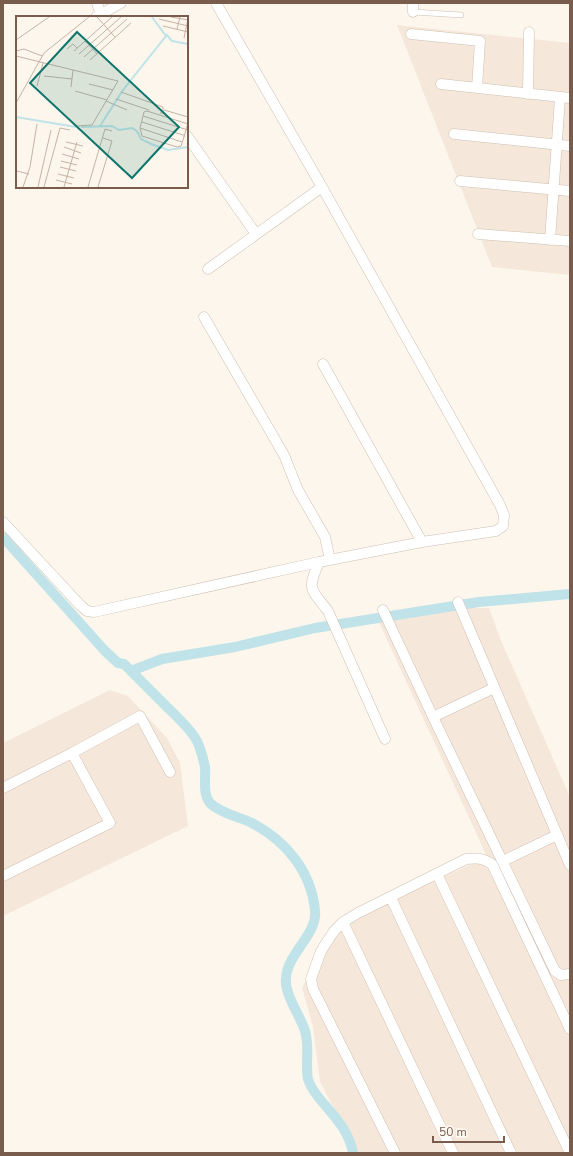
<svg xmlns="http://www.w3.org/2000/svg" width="573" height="1156" viewBox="0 0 573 1156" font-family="'Nunito Sans',sans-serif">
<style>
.residential{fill:#f5e8da}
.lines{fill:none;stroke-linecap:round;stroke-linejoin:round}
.canal{stroke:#bfe3e8;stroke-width:10}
.service-casing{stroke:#d1beb0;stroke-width:6}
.minor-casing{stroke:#d1beb0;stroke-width:11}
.service{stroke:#fff;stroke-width:5}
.minor{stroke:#fff;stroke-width:10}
.inset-river{fill:none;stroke:#bfe3e8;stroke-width:2}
.inset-road{fill:none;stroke:#c5b3a7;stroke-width:1}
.view{fill:#0f766e;fill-opacity:0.15;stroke:#0f766e;stroke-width:2}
.inset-edge{fill:none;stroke:#7a5c4d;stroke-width:2}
</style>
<rect width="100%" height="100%" fill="#fdf6ec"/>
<path class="residential" d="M 397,25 L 570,43 L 570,275 L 492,267 Z
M 462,608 L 489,608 L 502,643 L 570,797 L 570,1153 L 355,1153 L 354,1145 L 320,1082 L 313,1027 L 302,988 L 334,928 L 484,858 L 500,885 L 377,618 Z
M 110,690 L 128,696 L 167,738 L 180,763 L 188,826 L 3,916 L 3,743 Z"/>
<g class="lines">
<path class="canal" d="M 3,537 L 105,651 L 118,663 L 124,664 C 138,678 153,693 167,707 C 177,717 190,728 197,741 C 201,749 203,758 205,767 C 206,779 202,795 211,804 C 222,814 240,817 252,823 C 286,841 311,871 315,910 C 318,934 287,954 286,978 C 284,994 300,1015 305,1031 C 310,1047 305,1064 308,1079 C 310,1086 315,1093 319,1098 C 333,1115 349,1130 353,1153
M 131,671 L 162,659 L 235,647 L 315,628 L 479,602 L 570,594"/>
<g class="service-casing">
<path id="service" d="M 413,12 L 461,15"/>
</g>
<g class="minor-casing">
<path id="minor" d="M 97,3 L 101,15
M 413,3 L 413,12
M 96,17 L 121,3
M 411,34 L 480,41 L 477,88
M 441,84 L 570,98
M 528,94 L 529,32
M 454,134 L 570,146
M 187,136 L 256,234
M 460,181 L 570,191
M 478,234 L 570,241
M 550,240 L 560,98
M 208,269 L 322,187
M 204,317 L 284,455 L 298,490 L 325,537 L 330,560
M 323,364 L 422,542
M 3,522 L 80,605 L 87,611 L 94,612 L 319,562 L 422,542 L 496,531 L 503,526 L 504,515 L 500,505 L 322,187 L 216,3
M 319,562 C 307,590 310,588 328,611 L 385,739
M 458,602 L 570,865
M 383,610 L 433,717 L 555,971 L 561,975 L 570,974
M 433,717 L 494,688
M 3,788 L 72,753 L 140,716 L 170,772
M 503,861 L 557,835
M 437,874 L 570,1153
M 3,876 L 110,823 L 72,753
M 391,898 L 511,1153
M 343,922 L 453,1153
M 395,1153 L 313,989 L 311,979 L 321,951 L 334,931 L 343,922 L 358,913 L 466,859 C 477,858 483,858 492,864 L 570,1029"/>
</g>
<use href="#service" class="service"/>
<use href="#minor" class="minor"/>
</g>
<g transform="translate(16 16)">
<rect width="172" height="172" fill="#fdf6ec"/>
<path class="inset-river" d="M 150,18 L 156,25 L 172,28M 0,101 L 60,111M 84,110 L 107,74 L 150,20 L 136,1M 65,111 L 96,110 L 103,114 L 116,112 L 121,115 L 125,123 L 135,128 L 152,134 L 172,131"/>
<path class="inset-road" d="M 81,1 L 99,21M 155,1 L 172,4M 143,3 L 172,10M 147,10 L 172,16M 161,13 L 164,1M 168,22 L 172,3M 0,24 L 33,1M 69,25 L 81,38M 51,33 L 57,28 L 61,32M 0,35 L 8,33 L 26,40M 58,35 L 96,1M 63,38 L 105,1M 0,40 L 102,65 L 76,109 L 60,110M 68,41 L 111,3M 74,44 L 115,7M 28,60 L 56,63M 73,68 L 97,74M 21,70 L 27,47M 55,71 L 57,54M 59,75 L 91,84M 105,76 L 147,91 L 147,97 L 144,97M 100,83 L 133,94M 90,85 L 111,94M 0,87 L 28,37 L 73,1M 148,94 L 172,101M 127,100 L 172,114M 126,106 L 167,119M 124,112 L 166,126M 168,118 L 168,121 L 172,107M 168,121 L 165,130 L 161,131 L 126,120 L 124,112 L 128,96 L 131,95 L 172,108M 50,126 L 67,130M 48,131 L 65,137M 46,138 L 63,143M 45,145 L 61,149M 44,151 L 60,155M 1,155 L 13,158M 42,158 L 58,162M 40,164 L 56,168M 7,171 L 14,151 L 21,108M 22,171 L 35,114M 28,171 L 44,112 L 54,114M 48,171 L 61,126M 72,171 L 89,113 L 96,115M 82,171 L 96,125 L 87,122"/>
<path class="view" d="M 61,16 L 163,111 L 116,162 L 14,67 Z"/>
<rect width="172" height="172" class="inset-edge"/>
</g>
<rect width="573" height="1156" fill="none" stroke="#7a5c4d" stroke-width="8"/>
<path d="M433 1136v6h71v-6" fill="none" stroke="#7a5c4d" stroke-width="2"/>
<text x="439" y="1136" font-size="12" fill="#7a5c4d" stroke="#fffaf3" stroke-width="3" paint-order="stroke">50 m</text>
</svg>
